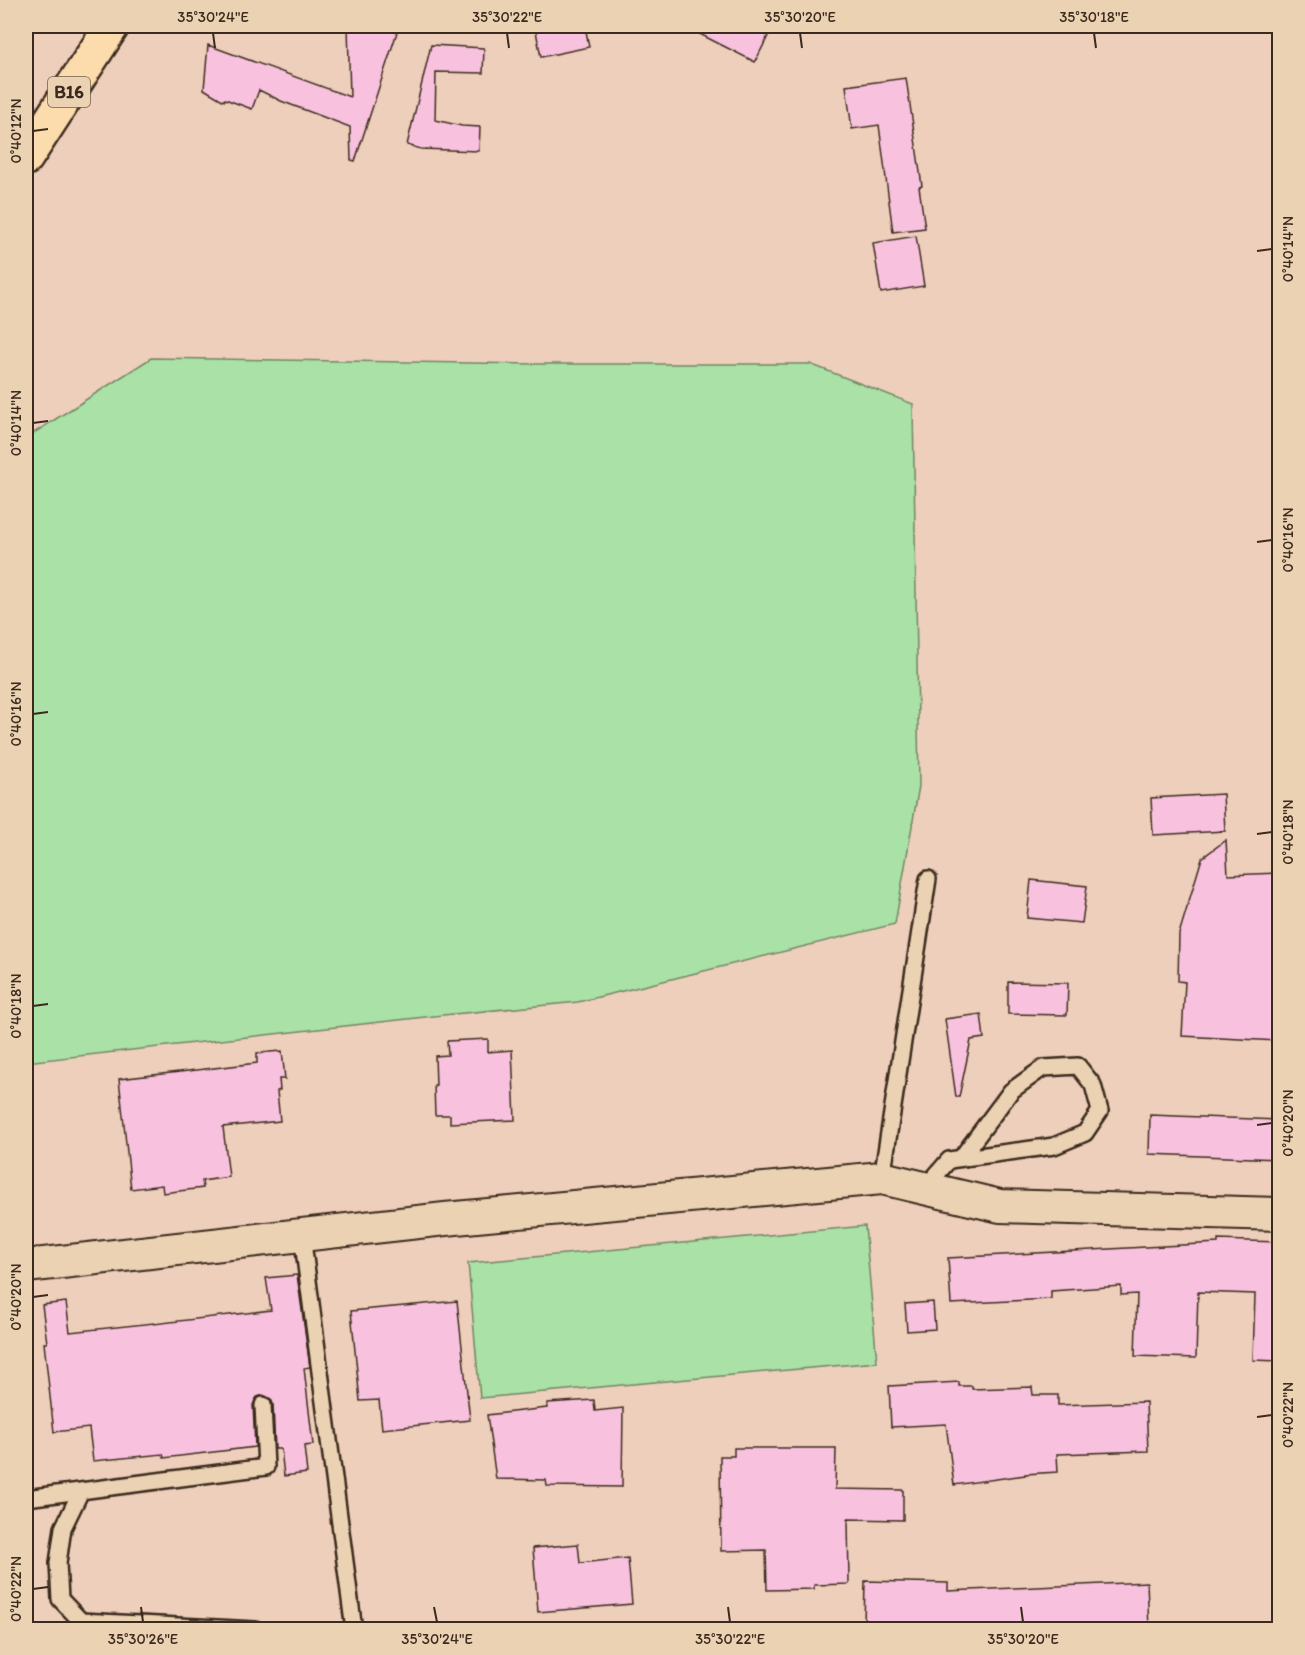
<svg xmlns="http://www.w3.org/2000/svg" width="1305" height="1655" viewBox="0 0 1305 1655" font-family="Itim,sans-serif">
<style>
.green{fill:#a9e1a6;stroke:#728662;stroke-width:1.5}
.building{fill:#f8c2de;stroke:#3b2a1e;stroke-width:1.5}
.lines{fill:none;stroke-linecap:round;stroke-linejoin:round}
.service-casing{stroke:#3b2a1e;stroke-width:20}
.minor-casing{stroke:#3b2a1e;stroke-width:36}
.primary-casing{stroke:#3b2a1e;stroke-width:38}
.service{stroke:#ebd2b3;stroke-width:15}
.minor{stroke:#ebd2b3;stroke-width:32}
.primary{stroke:#fcdcac;stroke-width:33}
.ticks{fill:none;stroke:#3b2a1e;stroke-width:2}
.labels{text-anchor:middle;dominant-baseline:central;stroke-width:5;stroke-linejoin:round;paint-order:stroke}
.shield{fill:#ebd2b3;stroke:#705c4b;stroke-width:1.5}
.shield-label{font-size:18px;font-weight:bold;fill:#3b2a1e}
.neatline{fill:none;stroke:#3b2a1e;stroke-width:2}
.ticks-label{font-size:15px;text-anchor:middle;fill:#3b2a1e}
</style>
<rect width="100%" height="100%" fill="#eecfbc"/>
<filter id="ink" filterUnits="userSpaceOnUse"><feTurbulence type="fractalNoise" baseFrequency=".0167" numOctaves="2"/><feDisplacementMap in="SourceGraphic" scale="12" xChannelSelector="R" yChannelSelector="G"/><feConvolveMatrix kernelMatrix="1 2 1 2 8 2 1 2 1" color-interpolation-filters="sRGB"/></filter>
<g filter="url(#ink)">
<path class="green" d="M 151,358 L 535,364 L 810,364 L 913,404 L 919,786 L 895,924 L 578,1002 L 443,1015 L 26,1062 L 26,438 Z
M 865,1226 L 877,1362 L 480,1398 L 468,1263 Z"/>
<path class="building" d="M 348,26 L 399,26 L 355,161 L 351,160 L 350,127 L 281,101 L 259,90 L 252,109 L 225,99 L 224,101 L 204,89 L 208,45 L 350,97 Z
M 535,26 L 585,26 L 589,47 L 541,57 Z
M 684,26 L 747,26 L 768,36 L 755,62 Z
M 431,45 L 484,48 L 483,73 L 436,72 L 435,120 L 462,126 L 480,127 L 479,151 L 421,149 L 407,145 Z
M 906,78 L 922,186 L 919,187 L 925,228 L 893,232 L 879,125 L 852,129 L 846,86 Z
M 916,236 L 924,286 L 881,293 L 873,243 Z
M 1223,794 L 1225,831 L 1153,835 L 1151,798 Z
M 1226,840 L 1228,875 L 1280,873 L 1280,1041 L 1182,1036 L 1185,982 L 1178,981 L 1179,934 L 1202,858 Z
M 1031,880 L 1087,886 L 1082,923 L 1027,918 Z
M 1008,982 L 1068,983 L 1067,1015 L 1008,1014 Z
M 981,1014 L 984,1038 L 971,1040 L 959,1097 L 956,1097 L 945,1019 Z
M 488,1039 L 488,1052 L 512,1050 L 515,1120 L 450,1123 L 450,1115 L 435,1115 L 434,1085 L 436,1085 L 435,1056 L 448,1055 L 447,1041 Z
M 282,1051 L 285,1079 L 279,1079 L 280,1090 L 277,1091 L 280,1121 L 223,1127 L 229,1177 L 202,1181 L 203,1188 L 163,1193 L 162,1185 L 131,1189 L 119,1079 L 257,1063 L 257,1053 Z
M 1150,1115 L 1280,1120 L 1280,1159 L 1149,1154 Z
M 1218,1240 L 1280,1242 L 1280,1361 L 1253,1360 L 1255,1294 L 1198,1292 L 1196,1358 L 1135,1356 L 1137,1294 L 1121,1295 L 1121,1286 L 1051,1291 L 1051,1299 L 951,1304 L 948,1258 L 1218,1243 Z
M 297,1275 L 310,1367 L 304,1368 L 313,1445 L 304,1446 L 307,1473 L 284,1476 L 281,1449 L 275,1449 L 273,1404 L 271,1399 L 263,1395 L 257,1397 L 253,1405 L 255,1447 L 164,1458 L 163,1454 L 93,1461 L 89,1428 L 54,1432 L 44,1343 L 47,1343 L 42,1305 L 66,1302 L 70,1332 L 154,1323 L 154,1324 L 271,1310 L 266,1278 Z
M 457,1301 L 470,1420 L 382,1429 L 379,1400 L 360,1401 L 351,1311 Z
M 933,1302 L 935,1329 L 907,1331 L 905,1304 Z
M 959,1382 L 959,1386 L 972,1386 L 972,1389 L 1032,1387 L 1033,1395 L 1058,1395 L 1058,1405 L 1146,1402 L 1148,1451 L 1057,1454 L 1058,1472 L 1025,1474 L 1025,1475 L 954,1485 L 946,1424 L 891,1427 L 889,1386 Z
M 594,1400 L 595,1411 L 623,1408 L 622,1487 L 547,1486 L 546,1480 L 496,1479 L 487,1415 L 547,1408 L 547,1403 Z
M 734,1448 L 836,1448 L 835,1489 L 903,1490 L 903,1520 L 848,1519 L 849,1584 L 814,1585 L 814,1589 L 767,1590 L 766,1550 L 721,1551 L 720,1456 L 734,1456 Z
M 578,1544 L 580,1563 L 628,1558 L 632,1604 L 538,1612 L 533,1548 Z
M 865,1581 L 948,1583 L 948,1591 L 1147,1582 L 1149,1629 L 893,1629 L 893,1625 L 864,1625 Z"/>
<g class="lines">
<g class="service-casing">
<path id="service" d="M 882,1178 L 928,879
M 925,1188 L 949,1160 L 1054,1146 L 1085,1133 L 1100,1111 L 1093,1085 L 1078,1066 L 1043,1068 L 1011,1091 L 961,1158
M 302,1235 L 354,1630
M 81,1491 L 63,1528 L 58,1563 L 60,1599 L 81,1621 L 256,1630
M 26,1498 L 266,1467 L 263,1405"/>
</g>
<g class="minor-casing">
<path id="minor" d="M 26,1266 L 445,1219 L 882,1178 L 1000,1206 L 1280,1214"/>
</g>
<g class="primary-casing">
<path id="primary" d="M 26,158 L 112,26"/>
</g>
<use href="#service" class="service"/>
<use href="#minor" class="minor"/>
<use href="#primary" class="primary"/>
</g>
</g>
<path class="ticks" d="M 213,33 L 215,48M 507,33 L 509,48M 800,33 L 802,48M 1094,33 L 1096,48M 33,131 L 48,129M 1257,251 L 1272,249M 33,423 L 48,421M 1257,542 L 1272,540M 33,714 L 48,712M 1257,834 L 1272,832M 33,1006 L 48,1004M 1257,1125 L 1272,1123M 33,1297 L 48,1295M 1257,1417 L 1272,1415M 33,1589 L 48,1587M 141,1607 L 143,1622M 434,1607 L 437,1622M 728,1607 L 730,1622M 1021,1607 L 1023,1622"/>
<g class="labels">
<rect class="shield" x="48" y="77" width="42" height="30" rx="4.5"/>
<g class="shield-label">
<text x="69" y="92">B16</text>
</g>
</g>
<rect width="1305" height="1655" fill="none" stroke="#ebd2b3" stroke-width="66"/>
<rect x="33" y="33" width="1239" height="1589" class="neatline"/>
<g class="ticks-label">
<text x="213" y="22">35°30'24"E</text>
<text x="507" y="22">35°30'22"E</text>
<text x="800" y="22">35°30'20"E</text>
<text x="1094" y="22">35°30'18"E</text>
<text transform="translate(16 131) rotate(-90)" y="5">0°40'12"N</text>
<text transform="translate(1288 249) rotate(-90)" y="5">0°40'14"N</text>
<text transform="translate(16 423) rotate(-90)" y="5">0°40'14"N</text>
<text transform="translate(1288 540) rotate(-90)" y="5">0°40'16"N</text>
<text transform="translate(16 714) rotate(-90)" y="5">0°40'16"N</text>
<text transform="translate(1288 832) rotate(-90)" y="5">0°40'18"N</text>
<text transform="translate(16 1006) rotate(-90)" y="5">0°40'18"N</text>
<text transform="translate(1288 1123) rotate(-90)" y="5">0°40'20"N</text>
<text transform="translate(16 1297) rotate(-90)" y="5">0°40'20"N</text>
<text transform="translate(1288 1415) rotate(-90)" y="5">0°40'22"N</text>
<text transform="translate(16 1589) rotate(-90)" y="5">0°40'22"N</text>
<text x="143" y="1644">35°30'26"E</text>
<text x="437" y="1644">35°30'24"E</text>
<text x="730" y="1644">35°30'22"E</text>
<text x="1023" y="1644">35°30'20"E</text>
</g>
</svg>
